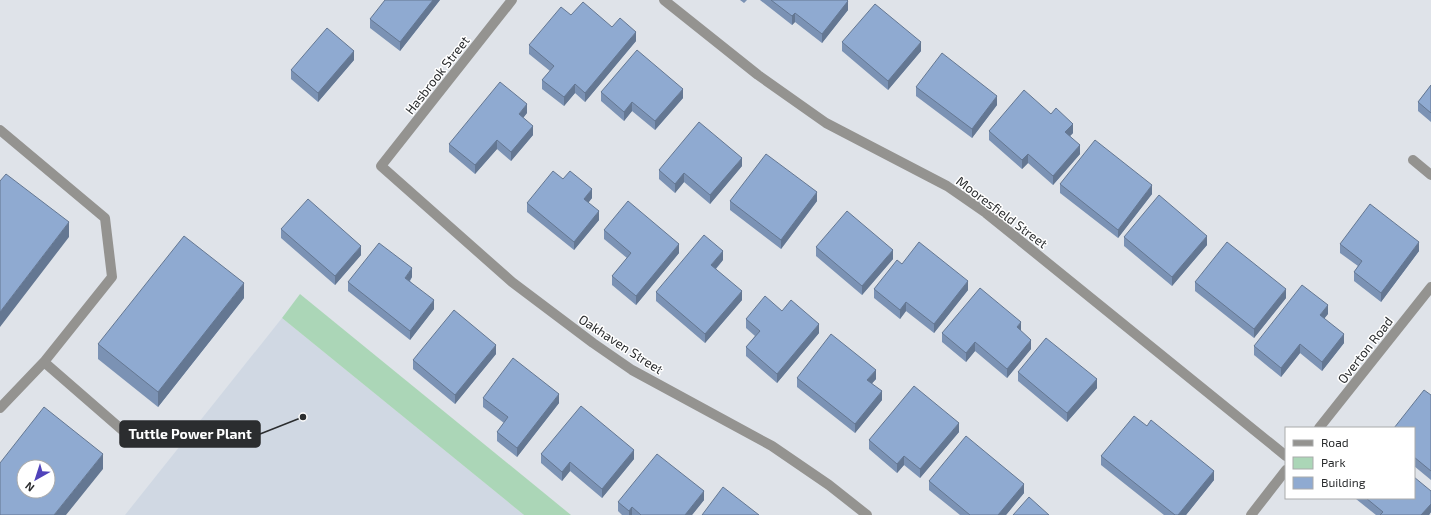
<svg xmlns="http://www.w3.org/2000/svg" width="1431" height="515" viewBox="0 0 1431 515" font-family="'Exo 2',sans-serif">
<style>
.built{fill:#d0d8e3}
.green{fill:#abd6b7}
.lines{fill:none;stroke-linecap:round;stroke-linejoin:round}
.minor{stroke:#949390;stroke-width:10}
.wall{fill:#7b92b4}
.shaded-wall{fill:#647792}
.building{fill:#8faad1;stroke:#647792;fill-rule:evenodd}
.labels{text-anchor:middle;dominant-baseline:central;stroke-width:3;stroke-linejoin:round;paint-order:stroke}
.street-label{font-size:13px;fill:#2b2d2f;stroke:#fff}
.leader{fill:none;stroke:#2b2d2f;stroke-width:1.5}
.callout-dot{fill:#2b2d2f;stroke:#fff;stroke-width:1.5}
.callout{fill:#2b2d2f;stroke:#2b2d2f;stroke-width:1.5}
.callout-label{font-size:14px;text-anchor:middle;font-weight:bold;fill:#fff}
</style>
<rect width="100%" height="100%" fill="#dfe3e9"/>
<path class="built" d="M 282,318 L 524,515 L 125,515 Z"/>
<path class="green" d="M 300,294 L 571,515 L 524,515 L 282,318 Z"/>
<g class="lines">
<path class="minor" d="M 512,0 L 381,166 L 512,282 L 593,343 L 632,370 L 772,446 L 829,485 L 867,515
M 664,0 L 758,75 L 826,123 L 947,186 L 986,213 L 1286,456
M 0,130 L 105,218 L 112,277 L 44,362 L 0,408
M 1413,160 L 1431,175
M 44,362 L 136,442
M 1319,428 L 1431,287
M 1251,515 L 1286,470"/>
</g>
<path class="wall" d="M 440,0 L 400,51 L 370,28 L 370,19 Z
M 740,0 L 747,0 L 744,3 Z
M 760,0 L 847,0 L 848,10 L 822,43 L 795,22 L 792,25 Z
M 571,15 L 612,27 L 636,41 L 585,102 L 575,93 L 564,106 L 542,89 L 542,80 L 550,71 L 529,54 L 529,45 Z
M 842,42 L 921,51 L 888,90 L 842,51 Z
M 354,60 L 318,102 L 291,79 L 291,70 Z
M 1431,85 L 1431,122 L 1418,111 L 1418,102 Z
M 916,87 L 997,105 L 972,138 L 916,96 Z
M 601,92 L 683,98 L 655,130 L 632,111 L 624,121 L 601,101 Z
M 527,113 L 523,118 L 533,135 L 511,161 L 497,149 L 475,174 L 449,152 L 449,144 Z
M 989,131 L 1073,133 L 1070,136 L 1080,154 L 1053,185 L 1028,163 L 1022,169 L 989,140 Z
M 742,166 L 710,204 L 684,182 L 675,193 L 659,179 L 659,170 Z
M 563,179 L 592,198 L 588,203 L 599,220 L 574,250 L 527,212 L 527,203 Z
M 1060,184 L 1152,194 L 1118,238 L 1060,193 Z
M 730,201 L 817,201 L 781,249 L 730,210 Z
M 281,229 L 361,255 L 335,285 L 281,238 Z
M 604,230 L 679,253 L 636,305 L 612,285 L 612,276 L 627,258 L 604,239 Z
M 1124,237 L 1207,245 L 1172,286 L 1124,246 Z
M 1340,244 L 1419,251 L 1381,302 L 1354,281 L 1354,272 L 1358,266 L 1340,253 Z
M 816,247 L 893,259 L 862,295 L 816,256 Z
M 723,260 L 716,269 L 742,300 L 705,343 L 656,301 L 656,292 Z
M 902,264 L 968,290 L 934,333 L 906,311 L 900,319 L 874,298 L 874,289 Z
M 412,277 L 410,281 L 434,309 L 410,340 L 348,291 L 348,282 Z
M 1195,282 L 1286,298 L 1254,338 L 1195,291 Z
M 244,298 L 158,407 L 98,359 L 98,344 Z
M 782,311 L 819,333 L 777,383 L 746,356 L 746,347 L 755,336 L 746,328 L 746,319 Z
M 1328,314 L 1324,318 L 1344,343 L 1322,371 L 1300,353 L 1281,377 L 1254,355 L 1254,346 Z
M 1021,331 L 1031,349 L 1007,378 L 975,351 L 966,362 L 942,342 L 942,333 Z
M 496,354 L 455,404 L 413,369 L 413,360 Z
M 1018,372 L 1097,388 L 1067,422 L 1018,381 Z
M 797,378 L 876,379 L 872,383 L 882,400 L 855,433 L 797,387 Z
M 1431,395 L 1431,480 L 1414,466 L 1414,428 Z
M 483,398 L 559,403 L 517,457 L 497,441 L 497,432 L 504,423 L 483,407 Z
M 959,432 L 920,478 L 904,465 L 897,473 L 869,449 L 869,440 Z
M 541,454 L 634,459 L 602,498 L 570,471 L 562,481 L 541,463 Z
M 1101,456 L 1214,480 L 1186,515 L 1164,515 L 1101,465 Z
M 929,481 L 1024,493 L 1006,515 L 960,515 L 929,490 Z
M 1431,491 L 1431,512 L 1429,515 L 1376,515 L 1356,499 L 1356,498 L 1414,498 Z
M 704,500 L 692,515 L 622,515 L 618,511 L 618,502 Z"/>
<path class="shaded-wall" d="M 433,0 L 440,0 L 400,51 L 400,42 Z
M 848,1 L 848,10 L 822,43 L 822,34 Z
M 795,13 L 795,22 L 792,25 L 792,16 Z
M 636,32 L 636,41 L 585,102 L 585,93 Z
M 921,42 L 921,51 L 888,90 L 888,81 Z
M 354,51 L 354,60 L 318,102 L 318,93 Z
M 575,84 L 575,93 L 564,106 L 564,97 Z
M 683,89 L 683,98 L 655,130 L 655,121 Z
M 997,96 L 997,105 L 972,138 L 972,129 Z
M 632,102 L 632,111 L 624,121 L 624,112 Z
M 527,104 L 527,113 L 519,123 L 519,114 Z
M 1073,124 L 1073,133 L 1065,141 L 1065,132 Z
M 533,126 L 533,135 L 511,161 L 511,152 Z
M 497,140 L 497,149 L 475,174 L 475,165 Z
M 1080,145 L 1080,154 L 1053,185 L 1053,176 Z
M 1028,154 L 1028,163 L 1022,169 L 1022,160 Z
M 742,158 L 742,166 L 710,204 L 710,195 Z
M 684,173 L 684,182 L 675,193 L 675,184 Z
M 1152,185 L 1152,194 L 1118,238 L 1118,230 Z
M 592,189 L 592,198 L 584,208 L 584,199 Z
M 817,192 L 817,201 L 781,249 L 781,240 Z
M 599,211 L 599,220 L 574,250 L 574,242 Z
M 69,222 L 69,237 L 0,327 L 0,312 Z
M 1207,236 L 1207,245 L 1172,286 L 1172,277 Z
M 1419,242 L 1419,251 L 1381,302 L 1381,293 Z
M 679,244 L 679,253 L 636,305 L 636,296 Z
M 361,246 L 361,255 L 335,285 L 335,276 Z
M 893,250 L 893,259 L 862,295 L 862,286 Z
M 723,251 L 723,260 L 711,274 L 711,265 Z
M 412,268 L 412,277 L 405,287 L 405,278 Z
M 968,281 L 968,290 L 934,333 L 934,324 Z
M 244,283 L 244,298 L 158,407 L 158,392 Z
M 1286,289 L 1286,298 L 1254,338 L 1254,329 Z
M 742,291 L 742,300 L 705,343 L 705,334 Z
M 434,300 L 434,309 L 410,340 L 410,331 Z
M 906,302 L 906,311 L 900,319 L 900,310 Z
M 1328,305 L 1328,314 L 1320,324 L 1320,315 Z
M 1021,322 L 1021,331 L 1017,327 Z
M 819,324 L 819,333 L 777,383 L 777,374 Z
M 1344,334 L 1344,343 L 1322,371 L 1322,362 Z
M 1031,340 L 1031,349 L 1007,378 L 1007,369 Z
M 975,342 L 975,351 L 966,362 L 966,353 Z
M 1300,344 L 1300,353 L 1281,377 L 1281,368 Z
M 496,345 L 496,354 L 455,404 L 455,395 Z
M 876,370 L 876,379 L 867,389 L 867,380 Z
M 1097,379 L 1097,388 L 1067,422 L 1067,413 Z
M 882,391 L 882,400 L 855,433 L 855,424 Z
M 559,394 L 559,403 L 517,457 L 517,448 Z
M 959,423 L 959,432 L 920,478 L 920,469 Z
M 634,450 L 634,459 L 602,498 L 602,489 Z
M 103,454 L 103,469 L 66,515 L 54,515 Z
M 904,456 L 904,465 L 897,473 L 897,464 Z
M 570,462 L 570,471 L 562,481 L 562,472 Z
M 1214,471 L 1214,480 L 1186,515 L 1178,515 Z
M 1024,484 L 1024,493 L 1006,515 L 998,515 Z
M 704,491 L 704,500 L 692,515 L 685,515 Z
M 1431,504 L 1431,512 L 1429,515 L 1421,515 Z
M 632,507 L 632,515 L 629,515 L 629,511 Z"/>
<path class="building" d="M 385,0 L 433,0 L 400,42 L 370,19 Z
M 771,0 L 847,0 L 848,1 L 822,34 L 795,13 L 792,16 Z
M 583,2 L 612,27 L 620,18 L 636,32 L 585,93 L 575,84 L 564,97 L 542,80 L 554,66 L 529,45 L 561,7 L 571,15 Z
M 875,4 L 921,42 L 888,81 L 842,42 Z
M 327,28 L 354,51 L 318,93 L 291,70 Z
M 637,50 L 683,89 L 655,121 L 632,102 L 624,112 L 601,92 Z
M 942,53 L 997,96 L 972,129 L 916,87 Z
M 500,82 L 527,104 L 519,114 L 533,126 L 511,152 L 497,140 L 475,165 L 449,144 Z
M 1431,85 L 1431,113 L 1418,102 Z
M 1024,90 L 1051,114 L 1056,108 L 1073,124 L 1065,132 L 1080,145 L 1053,176 L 1028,154 L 1022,160 L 989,131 Z
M 699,122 L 742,158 L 710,195 L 684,173 L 675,184 L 659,170 Z
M 1095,140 L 1152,185 L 1118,230 L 1060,184 Z
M 766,154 L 817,192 L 781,240 L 730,201 Z
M 553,171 L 563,179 L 570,171 L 592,189 L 584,199 L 599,211 L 574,242 L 527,203 Z
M 6,174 L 69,222 L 0,312 L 0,181 Z
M 1159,195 L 1207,236 L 1172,277 L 1124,237 Z
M 308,199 L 361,246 L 335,276 L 281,229 Z
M 628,201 L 679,244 L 636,296 L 612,276 L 631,253 L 604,230 Z
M 1370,204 L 1419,242 L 1381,293 L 1354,272 L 1362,261 L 1340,244 Z
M 847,211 L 893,250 L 862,286 L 816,247 Z
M 704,235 L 723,251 L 711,265 L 742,291 L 705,334 L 656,292 Z
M 184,236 L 244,283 L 158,392 L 98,344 Z
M 919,242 L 968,281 L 934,324 L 906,302 L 900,310 L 874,289 L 897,260 L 902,264 Z
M 1227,242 L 1286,289 L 1254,329 L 1195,282 Z
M 379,243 L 412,268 L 405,278 L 434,300 L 410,331 L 348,282 Z
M 1302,285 L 1328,305 L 1320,315 L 1344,334 L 1322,362 L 1300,344 L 1281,368 L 1254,346 Z
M 980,288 L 1021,322 L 1017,327 L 1031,340 L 1007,369 L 975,342 L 966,353 L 942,333 Z
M 765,296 L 782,311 L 791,300 L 819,324 L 777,374 L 746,347 L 760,331 L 746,319 Z
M 454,310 L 496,345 L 455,395 L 413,360 Z
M 831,334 L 876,370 L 867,380 L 882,391 L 855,424 L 797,378 Z
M 1046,338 L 1097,379 L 1067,413 L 1018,372 Z
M 513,358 L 559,394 L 517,448 L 497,432 L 508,417 L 483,398 Z
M 914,386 L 959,423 L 920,469 L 904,456 L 897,464 L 869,440 Z
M 1424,390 L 1431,395 L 1431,471 L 1414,457 L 1414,428 L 1394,428 Z
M 581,406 L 634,450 L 602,489 L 570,462 L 562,472 L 541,454 Z
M 44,407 L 103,454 L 54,515 L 0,515 L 0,463 ZM 24,467 L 48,467 L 48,491 L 24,491 Z
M 1134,416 L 1147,426 L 1151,420 L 1214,471 L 1178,515 L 1175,515 L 1101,456 Z
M 966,436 L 1024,484 L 998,515 L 970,515 L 929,481 Z
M 657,454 L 704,491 L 685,515 L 641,515 L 632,507 L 629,511 L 618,502 Z
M 1414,477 L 1431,491 L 1431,504 L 1421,515 L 1380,515 L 1383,512 L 1366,498 L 1414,498 Z
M 723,487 L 759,515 L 702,515 Z
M 1029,497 L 1049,515 L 1013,515 Z"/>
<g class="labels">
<g class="street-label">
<text transform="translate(437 75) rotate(-52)">Hasbrook Street</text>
<text transform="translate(1002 212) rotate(37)">Mooresfield Street</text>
<text transform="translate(621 344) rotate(33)">Oakhaven Street</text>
<text transform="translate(1365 350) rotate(-52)">Overton Road</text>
</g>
</g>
<path class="leader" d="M303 417L260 434"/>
<circle class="callout-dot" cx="303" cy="417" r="4"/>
<rect class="callout" x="120" y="421" width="140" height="26" rx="4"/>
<g class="callout-label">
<text x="190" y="439">Tuttle Power Plant</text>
</g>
<rect x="1285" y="427" width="130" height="72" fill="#ffffff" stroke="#aaabac"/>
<rect x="1293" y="440" width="20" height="6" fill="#949390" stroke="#aaabac"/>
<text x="1321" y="447" font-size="12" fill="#2b2d2f">Road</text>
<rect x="1293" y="457" width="20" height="12" fill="#abd6b7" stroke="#aaabac"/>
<text x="1321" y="467" font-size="12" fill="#2b2d2f">Park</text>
<rect x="1293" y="477" width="20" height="12" fill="#8faad1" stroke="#aaabac"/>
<text x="1321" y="487" font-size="12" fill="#2b2d2f">Building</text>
<g transform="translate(36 479) rotate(219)"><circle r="19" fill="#ffffff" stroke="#aaabac"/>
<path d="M0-3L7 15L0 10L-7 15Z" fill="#5043ba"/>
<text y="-6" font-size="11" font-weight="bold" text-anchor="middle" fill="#2b2d2f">N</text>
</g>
</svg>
